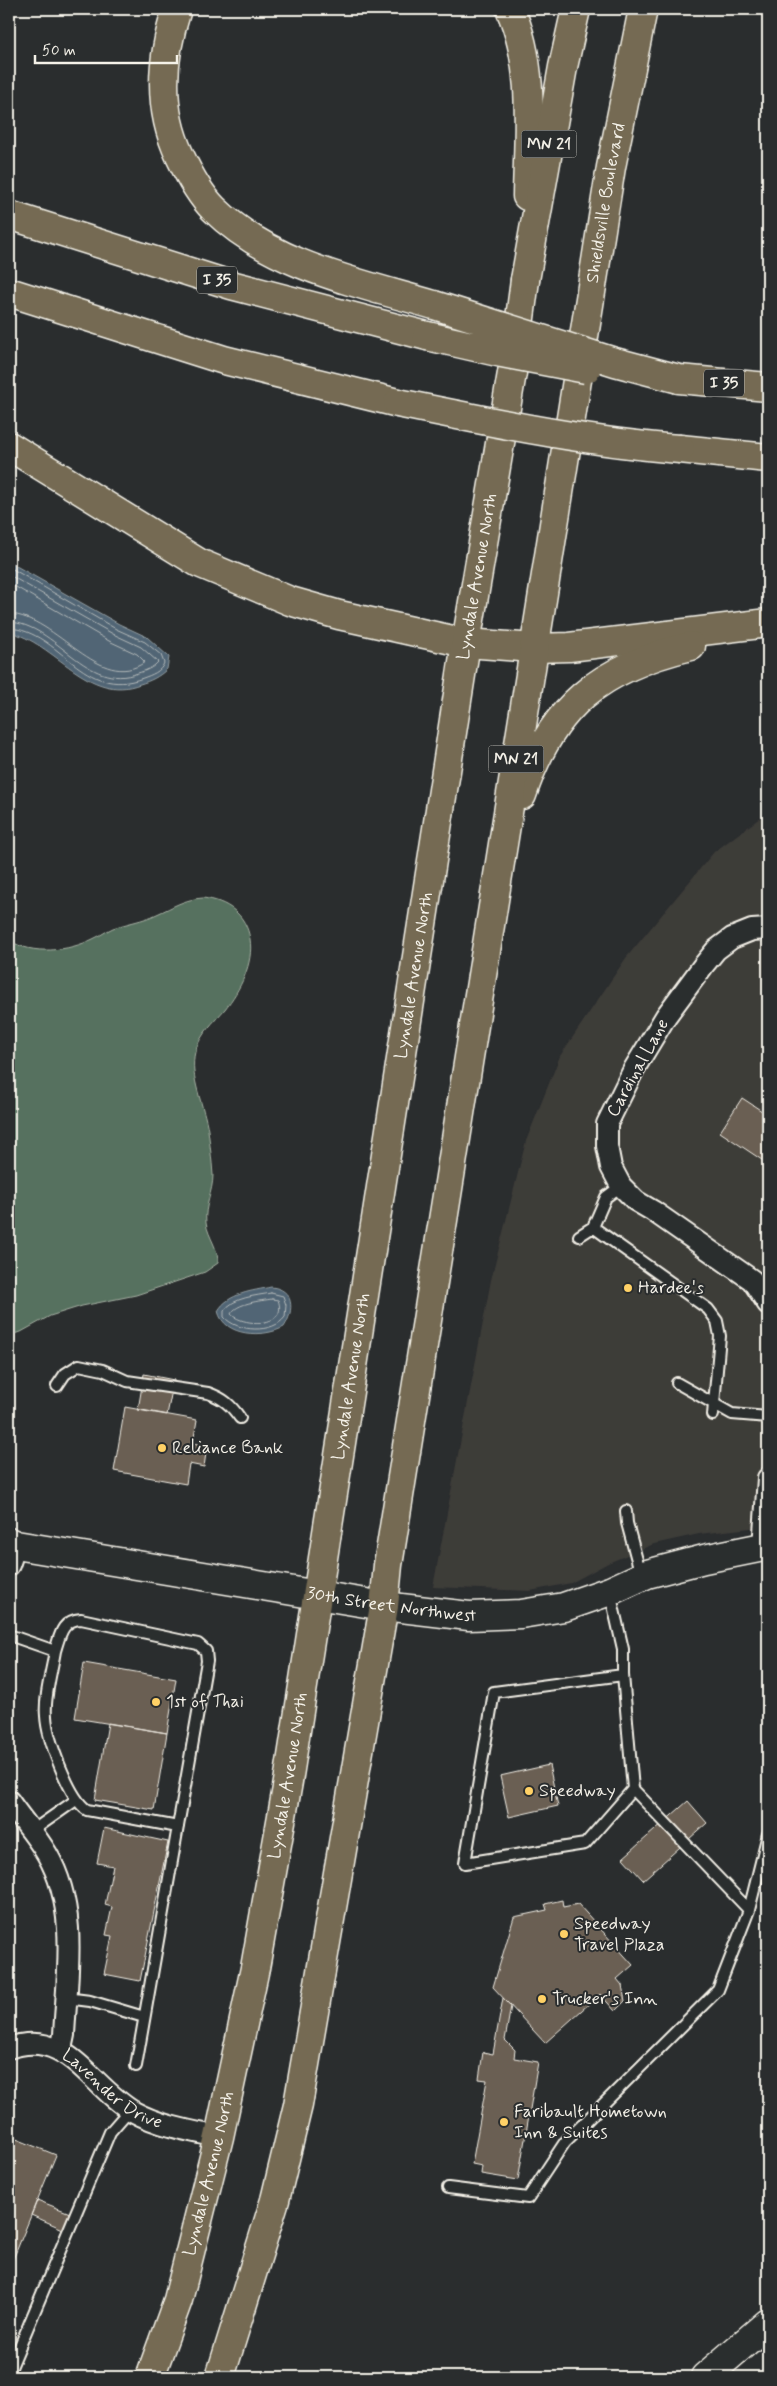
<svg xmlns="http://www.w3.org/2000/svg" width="777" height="2386" viewBox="0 0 777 2386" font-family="Mynerve,sans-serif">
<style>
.built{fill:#3e3c39}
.green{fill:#57715f;stroke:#a6b1a4}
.water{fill:#516574;stroke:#929da2}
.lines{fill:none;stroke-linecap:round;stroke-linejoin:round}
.shore{stroke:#b3b9ba;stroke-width:1}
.building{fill:#6b5e52;stroke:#f4f1e8}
.lane-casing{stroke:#f4f1e8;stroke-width:14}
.street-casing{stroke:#f4f1e8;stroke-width:24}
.secondary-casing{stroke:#f4f1e8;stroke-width:31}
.primary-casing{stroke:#f4f1e8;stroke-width:31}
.highway-casing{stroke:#f4f1e8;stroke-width:31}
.lane{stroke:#2a2d2e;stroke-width:10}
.street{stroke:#2a2d2e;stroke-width:20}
.secondary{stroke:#2a2d2e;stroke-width:28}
.primary{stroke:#746b52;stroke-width:28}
.highway{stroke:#746b52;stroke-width:28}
.highway-bridge-casing{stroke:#f4f1e8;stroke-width:31;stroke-linecap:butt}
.highway-bridge{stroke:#746b52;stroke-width:28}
.poi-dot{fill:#ffd166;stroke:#2a2d2e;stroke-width:2}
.labels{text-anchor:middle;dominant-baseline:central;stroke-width:4;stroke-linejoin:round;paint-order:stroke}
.shield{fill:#2a2d2e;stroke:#b7b6b0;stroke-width:1}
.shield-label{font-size:16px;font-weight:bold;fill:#f4f1e8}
.street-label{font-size:18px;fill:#f4f1e8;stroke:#2a2d2e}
.poi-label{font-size:18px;fill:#f4f1e8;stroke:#2a2d2e;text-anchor:start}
</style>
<rect width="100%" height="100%" fill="#2a2d2e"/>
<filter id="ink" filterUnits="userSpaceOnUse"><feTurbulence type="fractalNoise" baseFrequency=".02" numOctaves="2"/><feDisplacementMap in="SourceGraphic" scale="10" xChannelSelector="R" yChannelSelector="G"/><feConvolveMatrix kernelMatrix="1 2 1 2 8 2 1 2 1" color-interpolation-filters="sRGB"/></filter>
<g filter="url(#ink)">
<path class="built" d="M 768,812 L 768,1526 L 699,1534 L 654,1544 L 608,1563 L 571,1583 L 530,1591 L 433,1587 L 491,1280 L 526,1141 L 560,1056 L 626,958 L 714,852 Z"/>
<path class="green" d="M 203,898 C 227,901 246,914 250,939 C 254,963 240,990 225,1009 C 214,1022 200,1034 195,1052 C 189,1077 204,1105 208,1130 C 210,1145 212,1160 213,1175 C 213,1192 204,1206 206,1223 C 208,1237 219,1249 218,1263 L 205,1272 L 136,1295 L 82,1306 L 50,1316 L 21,1332 L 9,1335 L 9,940 C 32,956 69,951 93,939 C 100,936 106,931 113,928 C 127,923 143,921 157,914 C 173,907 184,899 203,898 Z"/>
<path class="water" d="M 9,562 L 119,624 L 147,637 L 169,657 L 167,669 C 159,677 150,681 140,684 C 88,704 55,642 9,632 Z
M 271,1287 C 294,1289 295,1310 284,1327 C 264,1338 224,1337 218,1311 C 228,1293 253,1291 271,1287 Z"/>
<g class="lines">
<path class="shore" d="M 9,567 L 116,629 L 145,642 L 161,655 L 164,663 C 161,672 151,675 143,678 C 82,701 61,631 9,628
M 9,575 L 113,634 L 141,647 L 158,662 C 153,668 145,671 138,673 C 86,693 57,624 9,622
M 9,583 L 109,641 L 137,654 L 145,662 C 100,694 57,616 9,614
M 271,1293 L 283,1296 L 286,1305 L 285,1317 C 273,1334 237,1332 224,1317 L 224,1311 C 233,1297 256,1296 271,1293 Z
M 272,1299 L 278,1300 C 289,1329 241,1326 231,1314 C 236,1303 260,1301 272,1299 Z"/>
</g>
<path class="building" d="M 742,1098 L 768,1115 L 768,1164 L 720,1132 Z
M 144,1374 L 174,1380 L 167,1415 L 138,1410 Z
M 125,1407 L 197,1420 L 193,1443 L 207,1446 L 204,1467 L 189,1464 L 186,1484 L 114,1471 Z
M 84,1663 L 176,1679 L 167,1733 L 75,1718 Z
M 108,1723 L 167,1733 L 154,1810 L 95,1800 Z
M 549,1765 L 558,1806 L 509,1817 L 500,1776 Z
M 688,1801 L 707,1823 L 643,1880 L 623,1858 Z
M 104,1828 L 168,1842 L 140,1981 L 104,1974 L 112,1936 L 106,1935 L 112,1907 L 105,1905 L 113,1866 L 97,1863 Z
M 562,1900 L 563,1907 L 578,1904 L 633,1965 L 617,1979 L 622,1985 L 625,2001 L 615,2011 L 600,1994 L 545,2043 L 493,1987 L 514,1917 L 547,1910 L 545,1904 Z
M 503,1998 L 511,2006 L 505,2040 L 515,2050 L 514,2058 L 538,2062 L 518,2180 L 481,2174 L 482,2166 L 472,2164 L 487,2080 L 479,2079 L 483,2052 L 493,2054 Z
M 9,2136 L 56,2155 L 9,2269 Z
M 37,2200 L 70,2213 L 63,2229 L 31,2215 Z"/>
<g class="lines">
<g class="lane-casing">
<path id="lane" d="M 593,1227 L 708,1309 L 717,1321 L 720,1336 L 713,1415
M 579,1236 L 593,1227 L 606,1197 L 621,1186
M 677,1383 L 732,1414 L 768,1417
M 57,1386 L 65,1374 L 79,1365 L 103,1370 L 127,1381 L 208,1393 C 223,1398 231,1405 240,1418
M 626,1511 L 627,1523 L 641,1575
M 610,1592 L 623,1649 L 623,1675 L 494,1692 L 465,1863 L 585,1844 L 633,1789 L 623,1675
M 9,1635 L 55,1651 C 60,1635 62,1620 81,1619 L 198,1644 L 206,1651 L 207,1661 L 136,2066
M 55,1651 C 52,1670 44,1697 46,1716 C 47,1738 69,1798 87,1810 L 178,1827
M 633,1789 L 749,1910
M 32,1831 L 76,1800
M 66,1998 L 90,2001 L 144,2017
M 448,2188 L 528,2198 L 565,2142 L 718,1990 L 749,1910 L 768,1834
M 9,2372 L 110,2132 L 130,2109"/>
</g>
<g class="street-casing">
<g id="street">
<path d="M 768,929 L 752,930 L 732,938 L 716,950 L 703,966 L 666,1016 L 634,1069 L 607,1124 L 607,1146 L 611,1167 L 621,1186 L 636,1201 L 653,1211 L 752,1280 L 768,1304"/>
<path d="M 763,1547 L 768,1478"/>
<path d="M 9,1565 L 16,1545"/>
<path d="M 9,1801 C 21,1819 36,1835 47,1854 C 79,1909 67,1975 64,2035 L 61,2049"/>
<path id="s1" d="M 9,2048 C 67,2027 90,2087 134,2112 C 160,2126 190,2131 219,2137"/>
</g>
</g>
<g class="secondary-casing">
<g id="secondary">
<path id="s2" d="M 9,1542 L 16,1545 L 384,1606 L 469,1616 L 521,1614 L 564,1607 L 610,1591 L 647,1574 L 704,1559 L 768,1546"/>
<path d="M 705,2377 L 768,2323"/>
</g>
</g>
<g class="primary-casing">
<path id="primary" d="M 515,356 L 525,280"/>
</g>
<g class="highway-casing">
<g id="highway">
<path d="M 177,9 C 161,58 157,108 180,156 C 189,175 199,194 214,209 C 272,266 359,283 434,305"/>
<path d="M 510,9 C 536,66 528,136 527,196"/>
<path d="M 9,215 L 231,285 L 427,336"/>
<path d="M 525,280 L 563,67 L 576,9"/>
<path d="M 9,292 L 224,360 L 398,403"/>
<path d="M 679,379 L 768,387"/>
<path d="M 9,446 L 199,563 L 290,601 L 339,615 L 466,643 L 535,648 L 569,647 L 768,623"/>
<path d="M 680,449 L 768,458"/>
<path d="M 522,795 C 551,706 601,667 691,646"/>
<path id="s3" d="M 150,2377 L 178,2300 L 219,2137 L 255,1968 L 288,1782 L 466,643 L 513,367"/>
<path id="s4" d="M 220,2377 L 275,2200 L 298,2105 L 384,1606 L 388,1565 L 611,167 L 643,9"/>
</g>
</g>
<use href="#lane" class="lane"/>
<use href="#street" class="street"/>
<use href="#secondary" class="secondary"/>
<use href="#primary" class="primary"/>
<use href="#highway" class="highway"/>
<g class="highway-bridge-casing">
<path id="highway-bridge" d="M 434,305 L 615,362 L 679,379
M 427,336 L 502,353 L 586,369
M 398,403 C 492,422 585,442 680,449"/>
</g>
<use href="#highway-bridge" class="highway-bridge"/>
</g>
</g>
<g class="poi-dot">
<circle cx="628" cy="1288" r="5"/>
<circle cx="162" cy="1448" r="5"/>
<circle cx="156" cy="1702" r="5"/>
<circle cx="529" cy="1791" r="5"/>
<circle cx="564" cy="1934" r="5"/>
<circle cx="542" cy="1999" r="5"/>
<circle cx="504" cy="2122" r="5"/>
</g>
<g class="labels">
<g class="shield">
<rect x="521.5" y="130.5" width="55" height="27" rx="4"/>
<rect x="197" y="266.5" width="40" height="27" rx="4"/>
<rect x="704" y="369.5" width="40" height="27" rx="4"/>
<rect x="488.5" y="745.5" width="55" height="27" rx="4"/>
</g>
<g class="shield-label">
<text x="549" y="144">MN 21</text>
<text x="217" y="280">I 35</text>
<text x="724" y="383">I 35</text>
<text x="516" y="759">MN 21</text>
</g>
<g class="street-label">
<text stroke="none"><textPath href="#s4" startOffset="2210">Shieldsville Boulevard</textPath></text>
<text stroke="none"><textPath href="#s3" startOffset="1832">Lyndale Avenue North</textPath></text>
<text stroke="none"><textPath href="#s3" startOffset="1428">Lyndale Avenue North</textPath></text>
<text transform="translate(638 1068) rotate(-61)">Cardinal Lane</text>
<text stroke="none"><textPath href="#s3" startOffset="1022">Lyndale Avenue North</textPath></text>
<text stroke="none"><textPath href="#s2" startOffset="388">30th Street Northwest</textPath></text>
<text stroke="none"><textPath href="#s3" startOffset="618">Lyndale Avenue North</textPath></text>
<text stroke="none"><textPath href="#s1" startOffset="118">Lavender Drive</textPath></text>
<text stroke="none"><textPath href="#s3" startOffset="212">Lyndale Avenue North</textPath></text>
</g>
<g class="poi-label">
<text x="638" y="1288">Hardee's</text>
<text x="172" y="1448">Reliance Bank</text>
<text x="166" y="1702">1st of Thai</text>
<text x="539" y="1791">Speedway</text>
<text x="574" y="1924">Speedway<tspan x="574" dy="21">Travel Plaza</tspan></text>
<text x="552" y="1999">Trucker's Inn</text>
<text x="514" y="2112">Faribault Hometown<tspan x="514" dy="21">Inn &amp; Suites</tspan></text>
</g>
</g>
<rect width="777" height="2386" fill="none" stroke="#2a2d2e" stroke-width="30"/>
<rect x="15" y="15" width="747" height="2356" fill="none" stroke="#f4f1e8" stroke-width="2" filter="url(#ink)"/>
<path d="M35 55v8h142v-8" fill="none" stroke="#f4f1e8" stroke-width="2.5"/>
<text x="42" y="55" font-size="15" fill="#f4f1e8" stroke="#2a2d2e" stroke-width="4" paint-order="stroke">50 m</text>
</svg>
